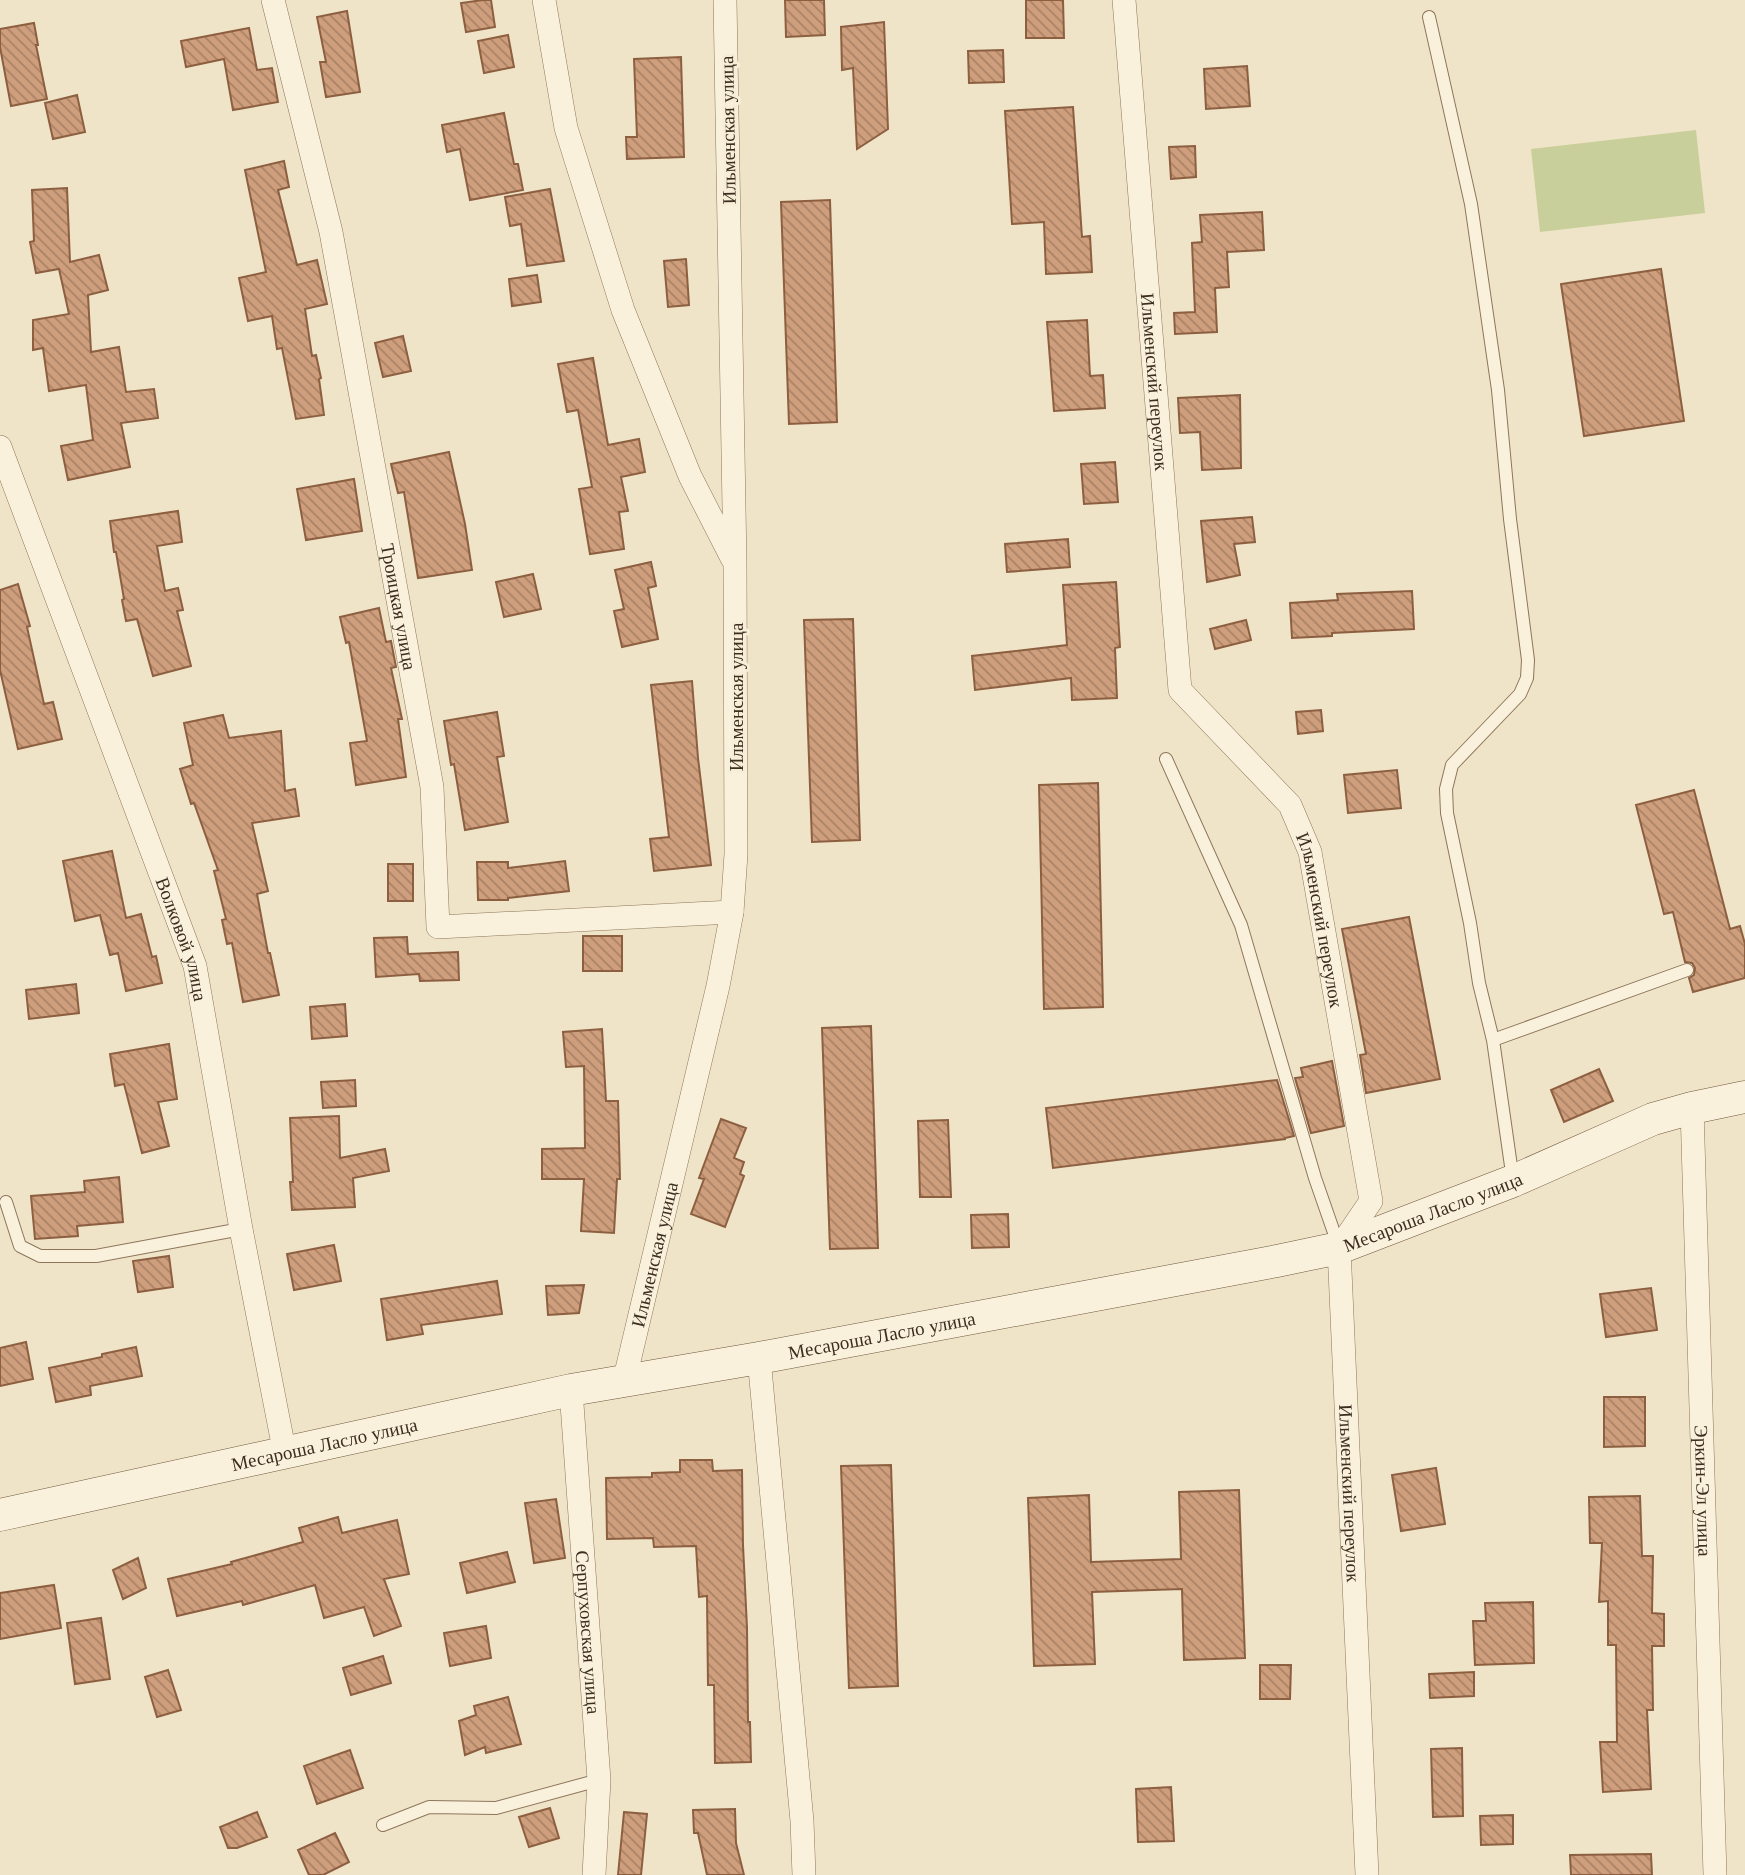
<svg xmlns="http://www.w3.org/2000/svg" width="1745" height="1875" font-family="Georgia,serif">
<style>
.green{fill:#c9cf9b}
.building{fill:url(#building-back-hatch);stroke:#8d5f41;stroke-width:2}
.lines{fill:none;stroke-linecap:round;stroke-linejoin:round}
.lane-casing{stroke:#8d765c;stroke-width:14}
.street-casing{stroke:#8d765c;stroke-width:24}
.secondary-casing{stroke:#6f573f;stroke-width:33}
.lane{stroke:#faf1dc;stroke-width:12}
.street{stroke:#faf1dc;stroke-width:23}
.secondary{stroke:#faf1dc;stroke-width:32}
.labels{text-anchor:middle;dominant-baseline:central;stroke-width:6;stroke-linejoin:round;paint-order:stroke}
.street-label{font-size:19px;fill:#3d2e20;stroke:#f7eed8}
</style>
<defs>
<pattern id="building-back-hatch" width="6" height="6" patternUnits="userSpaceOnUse" patternTransform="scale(1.75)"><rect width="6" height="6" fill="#cf9f7d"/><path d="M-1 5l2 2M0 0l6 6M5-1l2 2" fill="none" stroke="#a98266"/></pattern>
</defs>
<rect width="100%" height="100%" fill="#f0e4c8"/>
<path class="green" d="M 1696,130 L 1705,213 L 1540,232 L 1531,149 Z"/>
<path class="building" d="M 483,0 L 491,0 L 495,27 L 466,32 L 461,3 Z
M 785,0 L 824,0 L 825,35 L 786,37 Z
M 1026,0 L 1063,0 L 1064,38 L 1026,38 Z
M 347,11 L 360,92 L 326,97 L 320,62 L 326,62 L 317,17 Z
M 884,22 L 888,129 L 857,149 L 853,68 L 842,70 L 841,27 Z
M 34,23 L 38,45 L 36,45 L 47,99 L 11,106 L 0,47 L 0,29 Z
M 249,28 L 257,70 L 272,68 L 278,102 L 233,110 L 224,59 L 186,67 L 181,41 Z
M 508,35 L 514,67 L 484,73 L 478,41 Z
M 1003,50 L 1004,82 L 969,83 L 968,51 Z
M 681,57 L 684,157 L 627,159 L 626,137 L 637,137 L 634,59 Z
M 1247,66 L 1250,106 L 1206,109 L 1204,69 Z
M 77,95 L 85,132 L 53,139 L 45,103 Z
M 1073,107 L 1082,237 L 1090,236 L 1092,272 L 1046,274 L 1044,222 L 1012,224 L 1005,111 Z
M 504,113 L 514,164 L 518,164 L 523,190 L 470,200 L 460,149 L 447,152 L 442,125 Z
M 1195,146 L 1196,177 L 1171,179 L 1169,147 Z
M 284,161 L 289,187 L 278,190 L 297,265 L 317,260 L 327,304 L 305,309 L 312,356 L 316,355 L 321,378 L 319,379 L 324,415 L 296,419 L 282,348 L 277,349 L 272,316 L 248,321 L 239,278 L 266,272 L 245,170 Z
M 67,188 L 70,262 L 99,255 L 108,290 L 88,295 L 91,352 L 119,347 L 126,392 L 154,389 L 158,418 L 121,423 L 130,467 L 68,480 L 61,446 L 93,440 L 86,385 L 49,391 L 43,348 L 33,350 L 33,320 L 69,314 L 59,269 L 36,273 L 30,242 L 34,241 L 32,190 Z
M 550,189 L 564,261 L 527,266 L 521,224 L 510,226 L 505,197 Z
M 830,200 L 837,422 L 789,424 L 781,202 Z
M 1262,212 L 1264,250 L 1227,252 L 1229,287 L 1215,288 L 1217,332 L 1175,334 L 1174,313 L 1195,312 L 1192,243 L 1202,242 L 1200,215 Z
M 686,259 L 689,305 L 668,307 L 664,261 Z
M 1661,269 L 1684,421 L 1584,436 L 1561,284 Z
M 537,275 L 541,302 L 512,306 L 509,279 Z
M 1087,320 L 1090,376 L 1103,375 L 1105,408 L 1054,411 L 1047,322 Z
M 403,336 L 411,371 L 383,377 L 375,343 Z
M 593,358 L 608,445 L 639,439 L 645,472 L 621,477 L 628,511 L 619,512 L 624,549 L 590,554 L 579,489 L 592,487 L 578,410 L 567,412 L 558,364 Z
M 1240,395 L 1241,468 L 1202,470 L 1200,432 L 1180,433 L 1178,398 Z
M 449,452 L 465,524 L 472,570 L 418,578 L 404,492 L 398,493 L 391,464 Z
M 1115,462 L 1118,502 L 1084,504 L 1081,464 Z
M 354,479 L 362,531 L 306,540 L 297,489 Z
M 178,511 L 182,542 L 157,546 L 165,591 L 178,588 L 183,610 L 177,611 L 191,666 L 153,676 L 137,619 L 126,621 L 122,600 L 124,599 L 116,552 L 114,552 L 110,521 Z
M 1252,517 L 1255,542 L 1234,544 L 1240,575 L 1207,582 L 1201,521 Z
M 1068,539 L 1070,567 L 1007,572 L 1005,544 Z
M 651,562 L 656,586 L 648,588 L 658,639 L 622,647 L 614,611 L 624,609 L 615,570 Z
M 533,574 L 541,609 L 504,617 L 496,582 Z
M 1116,582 L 1120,647 L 1115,648 L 1117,698 L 1072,700 L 1071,678 L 975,690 L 972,656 L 1067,645 L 1063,585 Z
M 18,584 L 30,626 L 27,627 L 44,704 L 53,702 L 62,739 L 18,749 L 0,670 L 0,590 Z
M 1412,591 L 1414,629 L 1332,633 L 1332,636 L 1292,638 L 1290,603 L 1338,600 L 1337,594 Z
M 379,608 L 386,642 L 391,641 L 396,667 L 391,668 L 402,719 L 398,719 L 406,777 L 356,785 L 350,743 L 367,741 L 349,642 L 346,643 L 340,617 Z
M 853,619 L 860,840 L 812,842 L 804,620 Z
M 1246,620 L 1251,640 L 1215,649 L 1210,629 Z
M 692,681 L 698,758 L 711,865 L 654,871 L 650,839 L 669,837 L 651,685 Z
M 1321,710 L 1323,731 L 1298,734 L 1296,712 Z
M 497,712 L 504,756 L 497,757 L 508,822 L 465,830 L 454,764 L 451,765 L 444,721 Z
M 223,715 L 229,738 L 281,731 L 285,791 L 295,789 L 299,816 L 252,823 L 268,891 L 257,894 L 268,953 L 270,953 L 279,995 L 243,1002 L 232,943 L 227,944 L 222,920 L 226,919 L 214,871 L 218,870 L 194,803 L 191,804 L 180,769 L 193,765 L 184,723 Z
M 1397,770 L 1401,808 L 1348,813 L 1344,775 Z
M 1098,783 L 1103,1007 L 1044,1009 L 1039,785 Z
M 1694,790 L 1730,929 L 1740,926 L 1745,944 L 1745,978 L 1693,992 L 1689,978 L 1694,975 L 1695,968 L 1692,963 L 1685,962 L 1673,912 L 1664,914 L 1636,805 Z
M 112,851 L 126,918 L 141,914 L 152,957 L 156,956 L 162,983 L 126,991 L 118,953 L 110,955 L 100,915 L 75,921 L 63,861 Z
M 565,861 L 569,891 L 508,898 L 508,900 L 478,900 L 477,862 L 508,862 L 508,868 Z
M 388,864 L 413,864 L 413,901 L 388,901 Z
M 1409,917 L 1440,1079 L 1366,1093 L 1360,1055 L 1366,1054 L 1342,929 Z
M 583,936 L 622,936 L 622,971 L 583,971 Z
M 407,937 L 408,954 L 458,952 L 459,980 L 420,981 L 419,974 L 376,977 L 374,938 Z
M 76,984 L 79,1013 L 29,1019 L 26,990 Z
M 345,1004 L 347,1036 L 312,1039 L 310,1007 Z
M 871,1026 L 878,1248 L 830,1249 L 822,1028 Z
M 602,1029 L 606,1101 L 618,1101 L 620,1179 L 617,1179 L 614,1233 L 581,1231 L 584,1179 L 542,1179 L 542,1149 L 585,1148 L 584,1066 L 566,1067 L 563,1032 Z
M 169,1044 L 177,1099 L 158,1102 L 169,1146 L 142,1153 L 124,1084 L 115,1086 L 110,1054 Z
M 1332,1061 L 1344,1126 L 1311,1133 L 1295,1078 L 1303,1077 L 1301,1068 Z
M 1599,1069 L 1613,1101 L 1564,1122 L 1551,1090 Z
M 355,1080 L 356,1106 L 323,1108 L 321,1082 Z
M 1277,1080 L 1294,1136 L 1285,1138 L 1285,1139 L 1053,1168 L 1046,1108 Z
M 339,1116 L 340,1158 L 385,1149 L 389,1171 L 353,1178 L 355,1207 L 292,1210 L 290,1182 L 293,1182 L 290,1118 Z
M 721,1119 L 746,1128 L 734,1158 L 744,1162 L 740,1174 L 744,1176 L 725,1227 L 691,1214 L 704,1179 L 699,1178 Z
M 948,1120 L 951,1197 L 920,1197 L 918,1121 Z
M 119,1177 L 123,1222 L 77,1226 L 78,1236 L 35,1239 L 31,1196 L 85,1192 L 84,1181 Z
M 1008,1214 L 1009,1247 L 972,1248 L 971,1215 Z
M 334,1245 L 341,1281 L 294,1290 L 287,1254 Z
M 169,1256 L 173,1287 L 138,1292 L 133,1261 Z
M 497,1281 L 502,1314 L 421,1325 L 423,1334 L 387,1340 L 381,1299 Z
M 584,1285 L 579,1313 L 548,1315 L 546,1286 Z
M 1651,1288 L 1657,1330 L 1606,1337 L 1600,1294 Z
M 26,1342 L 33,1379 L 0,1386 L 0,1348 Z
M 136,1347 L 142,1376 L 90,1386 L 91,1395 L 56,1402 L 49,1368 L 102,1357 L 102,1354 Z
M 1604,1397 L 1645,1397 L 1645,1446 L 1604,1447 Z
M 680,1460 L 712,1460 L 713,1471 L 742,1470 L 743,1545 L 747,1628 L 748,1722 L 750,1722 L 751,1762 L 715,1763 L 714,1685 L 708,1685 L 707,1596 L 699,1597 L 696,1546 L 654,1547 L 653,1538 L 607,1539 L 606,1478 L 652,1477 L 652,1473 L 680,1472 Z
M 891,1465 L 898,1686 L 849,1688 L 841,1466 Z
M 1436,1468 L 1445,1524 L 1401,1531 L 1392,1475 Z
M 1239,1490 L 1245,1658 L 1184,1660 L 1182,1589 L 1092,1592 L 1095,1664 L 1034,1666 L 1028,1498 L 1089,1495 L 1091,1562 L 1181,1559 L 1179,1492 Z
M 1640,1496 L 1642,1556 L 1653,1556 L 1652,1613 L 1664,1614 L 1664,1646 L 1652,1646 L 1653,1710 L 1647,1710 L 1651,1789 L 1603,1792 L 1600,1742 L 1617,1742 L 1616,1645 L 1608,1645 L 1608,1601 L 1599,1602 L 1602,1543 L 1590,1543 L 1589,1497 Z
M 556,1499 L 565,1558 L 534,1563 L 525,1503 Z
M 338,1517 L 342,1533 L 397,1520 L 409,1574 L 384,1579 L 401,1626 L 374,1636 L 364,1607 L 324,1618 L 315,1585 L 243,1605 L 242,1601 L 177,1616 L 168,1579 L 232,1564 L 231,1562 L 303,1542 L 299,1528 Z
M 507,1552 L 515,1582 L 467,1593 L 460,1563 Z
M 138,1558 L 146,1588 L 123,1599 L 113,1570 Z
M 54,1585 L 61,1628 L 0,1639 L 0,1593 Z
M 1533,1602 L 1534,1663 L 1475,1665 L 1473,1621 L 1486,1621 L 1485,1603 Z
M 101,1618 L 110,1679 L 75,1684 L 67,1623 Z
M 486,1626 L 491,1658 L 450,1666 L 444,1633 Z
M 383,1656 L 391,1683 L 351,1695 L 343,1668 Z
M 1260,1665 L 1291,1665 L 1290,1699 L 1260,1699 Z
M 168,1670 L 181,1710 L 157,1717 L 145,1677 Z
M 1474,1672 L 1474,1696 L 1430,1698 L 1429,1674 Z
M 508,1697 L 521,1744 L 486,1753 L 485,1747 L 465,1755 L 459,1721 L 476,1715 L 474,1706 Z
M 1462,1748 L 1463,1816 L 1433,1817 L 1431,1749 Z
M 350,1750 L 363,1788 L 317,1804 L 304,1766 Z
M 1171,1787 L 1174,1841 L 1138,1842 L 1136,1789 Z
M 550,1808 L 559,1838 L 529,1847 L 519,1817 Z
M 735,1809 L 736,1843 L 744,1875 L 707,1875 L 698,1833 L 694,1833 L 693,1810 Z
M 257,1812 L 267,1837 L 237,1848 L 228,1848 L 220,1827 Z
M 624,1812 L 647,1814 L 641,1875 L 618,1875 Z
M 1513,1815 L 1513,1844 L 1481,1845 L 1480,1816 Z
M 335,1833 L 349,1862 L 323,1875 L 309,1875 L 298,1850 Z
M 1651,1854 L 1652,1875 L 1571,1875 L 1570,1855 Z"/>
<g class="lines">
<g class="lane-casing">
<path id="lane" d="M 1429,17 L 1471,204 L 1498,390 L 1510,519 L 1528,660 L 1527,678 L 1520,694 L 1452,765 L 1446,789 L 1447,813 L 1470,923 L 1479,983 L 1493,1040 L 1513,1180
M 1166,759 L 1241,925 L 1315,1178 L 1339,1247
M 1493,1040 L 1687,970
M 6,1202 L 20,1246 L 40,1256 L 96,1256 L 241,1229
M 383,1825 L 429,1807 L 496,1808 L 599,1780"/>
</g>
<g class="street-casing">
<g id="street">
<path id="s1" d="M 273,0 L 331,232 L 432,787 L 438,927 L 732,912"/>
<path d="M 544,0 L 566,128 L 623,310 L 690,476 L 732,558"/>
<path id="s2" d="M 1124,0 L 1180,690 L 1290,805 L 1310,852 L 1371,1201 L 1339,1248 L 1367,1875"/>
<path id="s3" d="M 0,447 L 195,966 L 241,1229 L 285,1454"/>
<path id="s4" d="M 1692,1108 L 1715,1875"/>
<path d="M 759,1358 L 802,1821 L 804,1875"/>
<path id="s5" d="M 624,1382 L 718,986 L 732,912 L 736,854 L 735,564 L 725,0"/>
<path id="s6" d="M 571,1390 L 599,1780 L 594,1875"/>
</g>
</g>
<g class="secondary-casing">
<g id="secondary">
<path id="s7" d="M 0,1515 L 571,1390 L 759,1358 L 1277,1261 L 1339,1248 L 1513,1181 L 1653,1119 L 1692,1108 L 1745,1097"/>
</g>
</g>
<use href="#lane" class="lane"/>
<use href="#street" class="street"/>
<use href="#secondary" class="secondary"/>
</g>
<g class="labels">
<g class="street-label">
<text transform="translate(728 130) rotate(-91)">Ильменская улица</text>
<text stroke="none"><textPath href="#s2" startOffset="383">Ильменский переулок</textPath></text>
<text stroke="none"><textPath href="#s1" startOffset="620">Троицкая улица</textPath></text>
<text transform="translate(736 697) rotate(-90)">Ильменская улица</text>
<text stroke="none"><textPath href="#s2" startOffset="971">Ильменский переулок</textPath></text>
<text stroke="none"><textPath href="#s3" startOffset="525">Волковой улица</textPath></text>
<text stroke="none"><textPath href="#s7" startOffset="1466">Месароша Ласло улица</textPath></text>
<text stroke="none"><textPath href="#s5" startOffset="131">Ильменская улица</textPath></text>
<text stroke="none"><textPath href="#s7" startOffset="900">Месароша Ласло улица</textPath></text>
<text stroke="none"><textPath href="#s7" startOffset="332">Месароша Ласло улица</textPath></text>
<text stroke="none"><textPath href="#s4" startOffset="383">Эркин-Эл улица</textPath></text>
<text stroke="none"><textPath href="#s2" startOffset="1559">Ильменский переулок</textPath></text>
<text stroke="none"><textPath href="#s6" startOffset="243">Серпуховская улица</textPath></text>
</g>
</g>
</svg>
